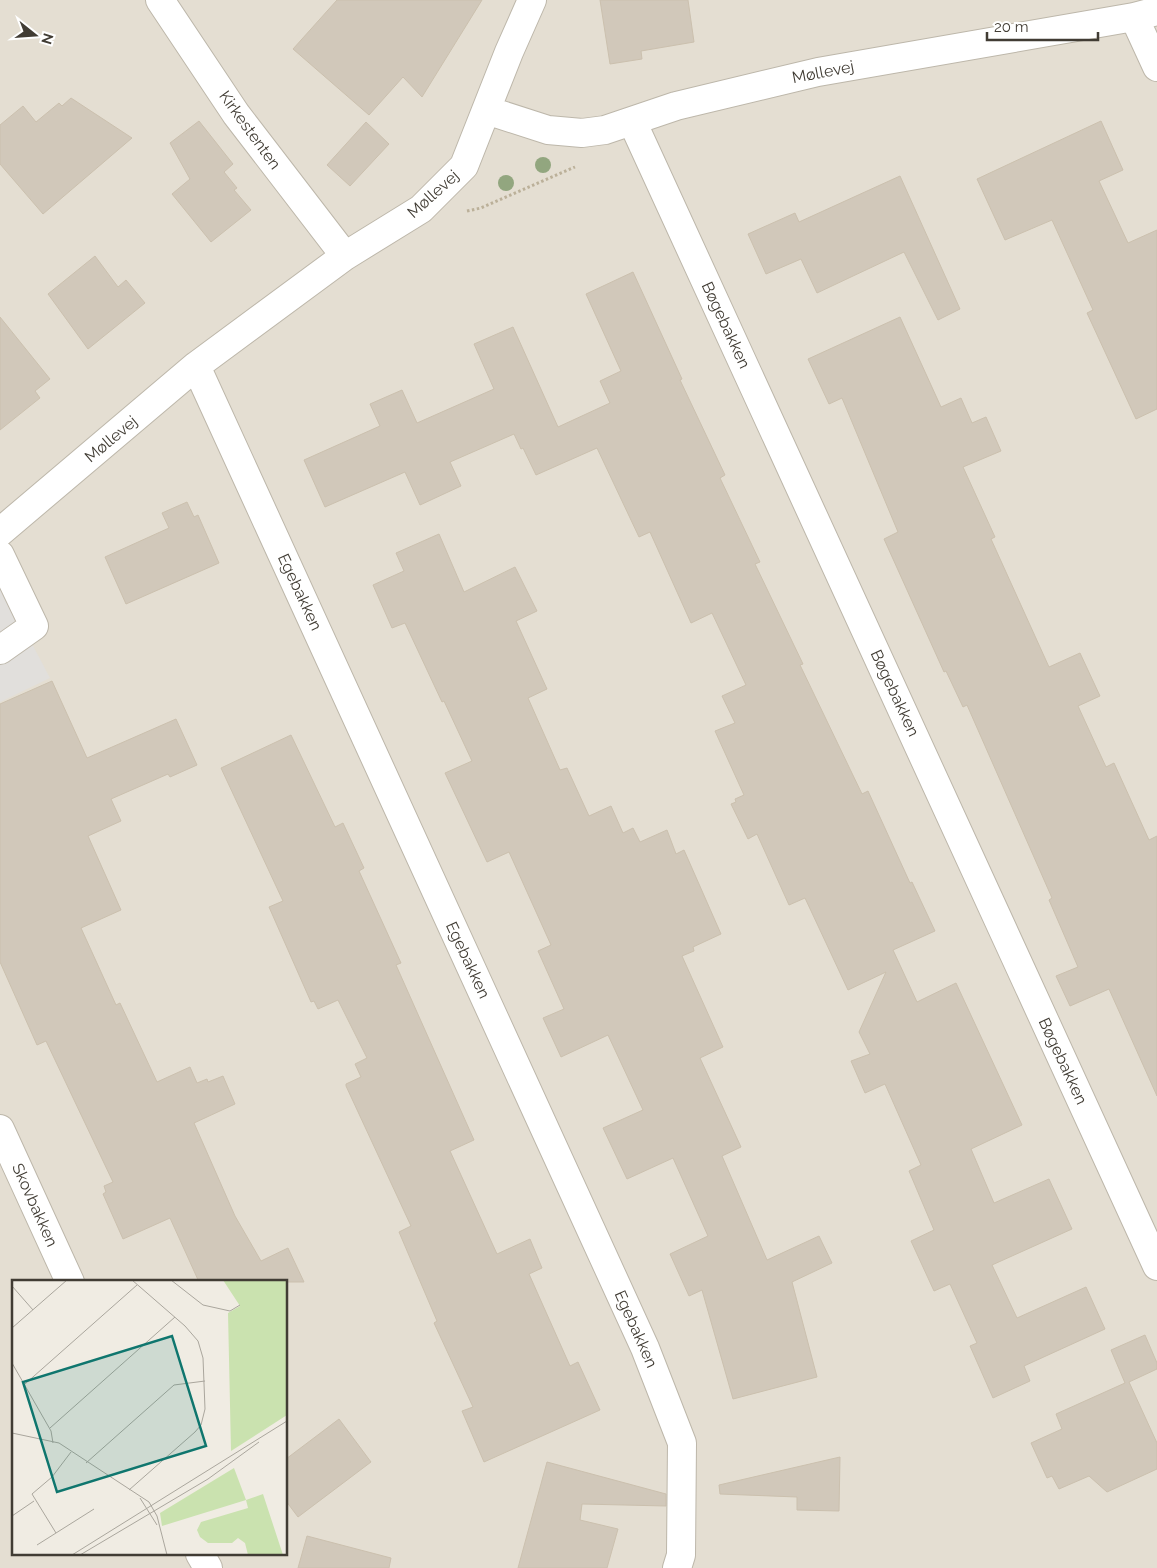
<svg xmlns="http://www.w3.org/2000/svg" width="1157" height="1568" font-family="Raleway,sans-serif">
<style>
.residential{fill:#e4ded2;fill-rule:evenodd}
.parking{fill:#e1dfdc}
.building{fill:#d1c8ba;stroke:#cbc0ae}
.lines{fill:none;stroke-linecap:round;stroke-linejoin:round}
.minor-casing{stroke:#bdb7aa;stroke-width:30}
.path{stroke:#bbb099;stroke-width:3;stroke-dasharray:2.5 2.5;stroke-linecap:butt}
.minor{stroke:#fff;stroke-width:28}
.tree{fill:#92a67f}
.labels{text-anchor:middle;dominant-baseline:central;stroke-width:4;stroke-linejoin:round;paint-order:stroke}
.street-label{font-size:16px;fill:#413c34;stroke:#fff}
.inset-road{fill:none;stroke:#aaa69d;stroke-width:1}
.view{fill:#0f766e;fill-opacity:0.15;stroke:#0f766e;stroke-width:2.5}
.inset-edge{fill:none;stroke:#413c34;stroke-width:2.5}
</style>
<rect width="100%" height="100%" fill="#f0ece3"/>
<path class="residential" d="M 0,0 L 1157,0 L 1157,1568 L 0,1568 ZM 14,1282 L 286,1282 L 286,1554 L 14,1554 Z"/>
<path class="parking" d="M 0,583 L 50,678 L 0,702 Z"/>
<path class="building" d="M 337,0 L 482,0 L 422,97 L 403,77 L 369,115 L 293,49 Z
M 600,0 L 688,0 L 694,42 L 641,51 L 642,59 L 610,64 Z
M 71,98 L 132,138 L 43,214 L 0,164 L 0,125 L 23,106 L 36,122 L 59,103 L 62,106 Z
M 199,121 L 233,164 L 224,172 L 237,188 L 234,190 L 251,210 L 211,242 L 172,194 L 190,179 L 170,143 Z
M 1101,121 L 1123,170 L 1099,181 L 1128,243 L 1157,230 L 1157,409 L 1136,419 L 1087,313 L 1093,310 L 1052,220 L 1005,240 L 977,179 Z
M 366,122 L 389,144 L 350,186 L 327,165 Z
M 900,176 L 960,309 L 938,320 L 904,252 L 817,293 L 801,259 L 766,274 L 748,234 L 795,213 L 799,222 Z
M 95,256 L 118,287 L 126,280 L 145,303 L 88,349 L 48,294 Z
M 633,272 L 682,379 L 680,380 L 725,475 L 720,478 L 760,562 L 755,564 L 803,664 L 800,665 L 862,794 L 868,791 L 910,883 L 912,882 L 935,931 L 893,950 L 917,1002 L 956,983 L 1022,1125 L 971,1149 L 994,1203 L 1049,1179 L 1072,1229 L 992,1265 L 1017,1318 L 1086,1287 L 1105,1329 L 1024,1366 L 1030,1381 L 993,1398 L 970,1346 L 977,1343 L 950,1284 L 934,1291 L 911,1241 L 934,1230 L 909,1171 L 921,1165 L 885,1084 L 865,1093 L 851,1061 L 870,1054 L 859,1032 L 886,972 L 848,990 L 805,898 L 789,905 L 757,834 L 748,839 L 731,804 L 736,802 L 735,799 L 744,795 L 715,731 L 735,723 L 722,696 L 746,685 L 712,613 L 691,623 L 650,532 L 639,537 L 597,448 L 536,475 L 523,448 L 521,449 L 514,434 L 450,462 L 461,486 L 420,505 L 405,472 L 325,507 L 304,460 L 380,426 L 370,404 L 402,390 L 417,423 L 494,389 L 474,344 L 513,327 L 558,427 L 610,403 L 600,381 L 621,371 L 586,294 Z
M 0,317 L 50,379 L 35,391 L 40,398 L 0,430 Z
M 900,317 L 941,407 L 961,398 L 972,423 L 986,417 L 1001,451 L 963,467 L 995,537 L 991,539 L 1049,667 L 1080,653 L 1100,696 L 1078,706 L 1106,767 L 1114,763 L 1149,840 L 1157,836 L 1157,1096 L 1109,989 L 1070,1006 L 1056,976 L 1078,967 L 1049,900 L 1052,898 L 967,705 L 963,707 L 946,671 L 944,672 L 884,539 L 898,532 L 842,398 L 829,404 L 808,359 Z
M 187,502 L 194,517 L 198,515 L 219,563 L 126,604 L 105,557 L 169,528 L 162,513 Z
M 439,534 L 464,592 L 515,567 L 537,611 L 516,621 L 547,689 L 528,698 L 560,770 L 567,768 L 589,816 L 611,806 L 623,833 L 633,828 L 640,842 L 667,830 L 676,854 L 684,850 L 721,934 L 693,947 L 694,951 L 682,956 L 723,1047 L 700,1058 L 741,1147 L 722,1156 L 767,1260 L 819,1236 L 832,1263 L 792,1282 L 817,1377 L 733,1399 L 702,1290 L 689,1296 L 670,1254 L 708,1236 L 673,1158 L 627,1179 L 603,1128 L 643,1110 L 608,1035 L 561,1057 L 543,1018 L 564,1009 L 538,951 L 551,945 L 509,852 L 487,862 L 445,773 L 472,761 L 444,701 L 442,702 L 405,623 L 392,628 L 373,585 L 404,571 L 396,553 Z
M 52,681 L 87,758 L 176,719 L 197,765 L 170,777 L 168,774 L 111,799 L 121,821 L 88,836 L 121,910 L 81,928 L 116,1005 L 120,1003 L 157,1082 L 190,1067 L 197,1083 L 207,1079 L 208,1082 L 223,1076 L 235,1104 L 194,1123 L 235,1216 L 261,1261 L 288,1248 L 304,1282 L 199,1282 L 170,1218 L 123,1239 L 103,1194 L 106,1192 L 104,1186 L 113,1182 L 46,1041 L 37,1045 L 0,962 L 0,704 Z
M 291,735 L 335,827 L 343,823 L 364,868 L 359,871 L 401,963 L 396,965 L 474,1140 L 450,1151 L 497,1254 L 530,1239 L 542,1268 L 529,1274 L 570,1366 L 578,1362 L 600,1410 L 484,1462 L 462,1411 L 473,1407 L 434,1323 L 437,1321 L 399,1232 L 411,1226 L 346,1086 L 346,1084 L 361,1077 L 355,1064 L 367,1058 L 338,1000 L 318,1009 L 314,1001 L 311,1002 L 269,907 L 283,901 L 221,768 Z
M 1145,1335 L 1157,1363 L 1157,1369 L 1129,1382 L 1157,1443 L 1157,1469 L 1107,1492 L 1089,1476 L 1059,1489 L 1052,1476 L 1047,1478 L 1031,1443 L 1062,1429 L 1056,1414 L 1125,1383 L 1111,1350 Z
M 339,1419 L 371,1462 L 298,1517 L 286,1501 L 286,1459 Z
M 840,1457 L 839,1511 L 797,1510 L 797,1497 L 720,1494 L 719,1485 Z
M 547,1462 L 666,1494 L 666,1506 L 582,1504 L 580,1520 L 618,1529 L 607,1568 L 518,1568 Z
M 307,1536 L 391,1558 L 389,1568 L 298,1568 Z"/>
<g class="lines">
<g class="minor-casing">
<path id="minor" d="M 160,0 L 236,114 L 345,256
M 1134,17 L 1157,67
M 486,110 L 548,130 L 582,133 L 605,130 L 676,106 L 818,72 L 1134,17 L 1157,11
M 632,121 L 1157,1266
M 196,366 L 645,1348 L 682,1443 L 681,1555 L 677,1568
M 0,532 L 196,366 L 345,256 L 421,209 L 464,166 L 509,52 L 532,0
M 0,555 L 34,626 L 0,650
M 0,1129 L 70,1282
M 200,1554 L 208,1568"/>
</g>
<path class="path" d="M 467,211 L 481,208 L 575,167"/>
<use href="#minor" class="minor"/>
</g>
<g class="tree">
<circle cx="543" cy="165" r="8"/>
<circle cx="506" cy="183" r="8"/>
</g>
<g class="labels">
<g class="street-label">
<text transform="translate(823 72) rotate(-11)">Møllevej</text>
<text transform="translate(250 130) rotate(54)">Kirkestenten</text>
<text transform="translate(433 194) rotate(-42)">Møllevej</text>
<text transform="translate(726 325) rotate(65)">Bøgebakken</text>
<text transform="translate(111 439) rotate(-40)">Møllevej</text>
<text transform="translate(300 592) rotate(65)">Egebakken</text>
<text transform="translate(895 693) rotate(65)">Bøgebakken</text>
<text transform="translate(468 960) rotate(65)">Egebakken</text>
<text transform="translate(1063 1061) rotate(65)">Bøgebakken</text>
<text transform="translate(35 1205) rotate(66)">Skovbakken</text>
<text transform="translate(636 1329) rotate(66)">Egebakken</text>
</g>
</g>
<g transform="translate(12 1280)">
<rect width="275" height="275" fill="#f0ece3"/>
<path d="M 211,0 L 275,0 L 275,135 L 219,171 L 216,33 L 228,26 ZM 222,188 L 234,220 L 251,214 L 271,275 L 236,275 L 233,263 L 226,258 L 220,263 L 196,263 L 188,257 L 185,250 L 189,242 L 236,228 L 234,220 L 150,246 L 148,233 Z" fill="#cae2af"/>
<path class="inset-road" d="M 159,0 L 191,25 L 218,31 L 228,25M 0,6 L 21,30M 0,48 L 55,0M 0,83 L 39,151 L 41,163M 13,104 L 125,5M 38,148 L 163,37M 0,153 L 47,163 L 137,222 L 145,236 L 155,275M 74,183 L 162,105 L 193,101M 117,210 L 183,152 L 189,145 L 193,129 L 191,78 L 186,61 L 173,46 L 120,0M 128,218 L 145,245M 0,236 L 22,221M 44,253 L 20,214 L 40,197 L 59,172M 25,265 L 82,229M 60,275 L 275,141M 68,275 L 196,199 L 247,162"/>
<path class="view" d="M 160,56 L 194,166 L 45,212 L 11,102 Z"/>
<rect width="275" height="275" class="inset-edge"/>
</g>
<g transform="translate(35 35) rotate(107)" stroke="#ffffff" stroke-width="4" paint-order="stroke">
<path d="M0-4L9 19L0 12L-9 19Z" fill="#413c34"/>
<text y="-8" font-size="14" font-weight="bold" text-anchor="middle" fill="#413c34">N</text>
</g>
<path d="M987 32v8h111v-8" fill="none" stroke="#413c34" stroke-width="2.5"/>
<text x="994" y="32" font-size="15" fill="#413c34" stroke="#ffffff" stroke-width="4" paint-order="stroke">20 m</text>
</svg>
